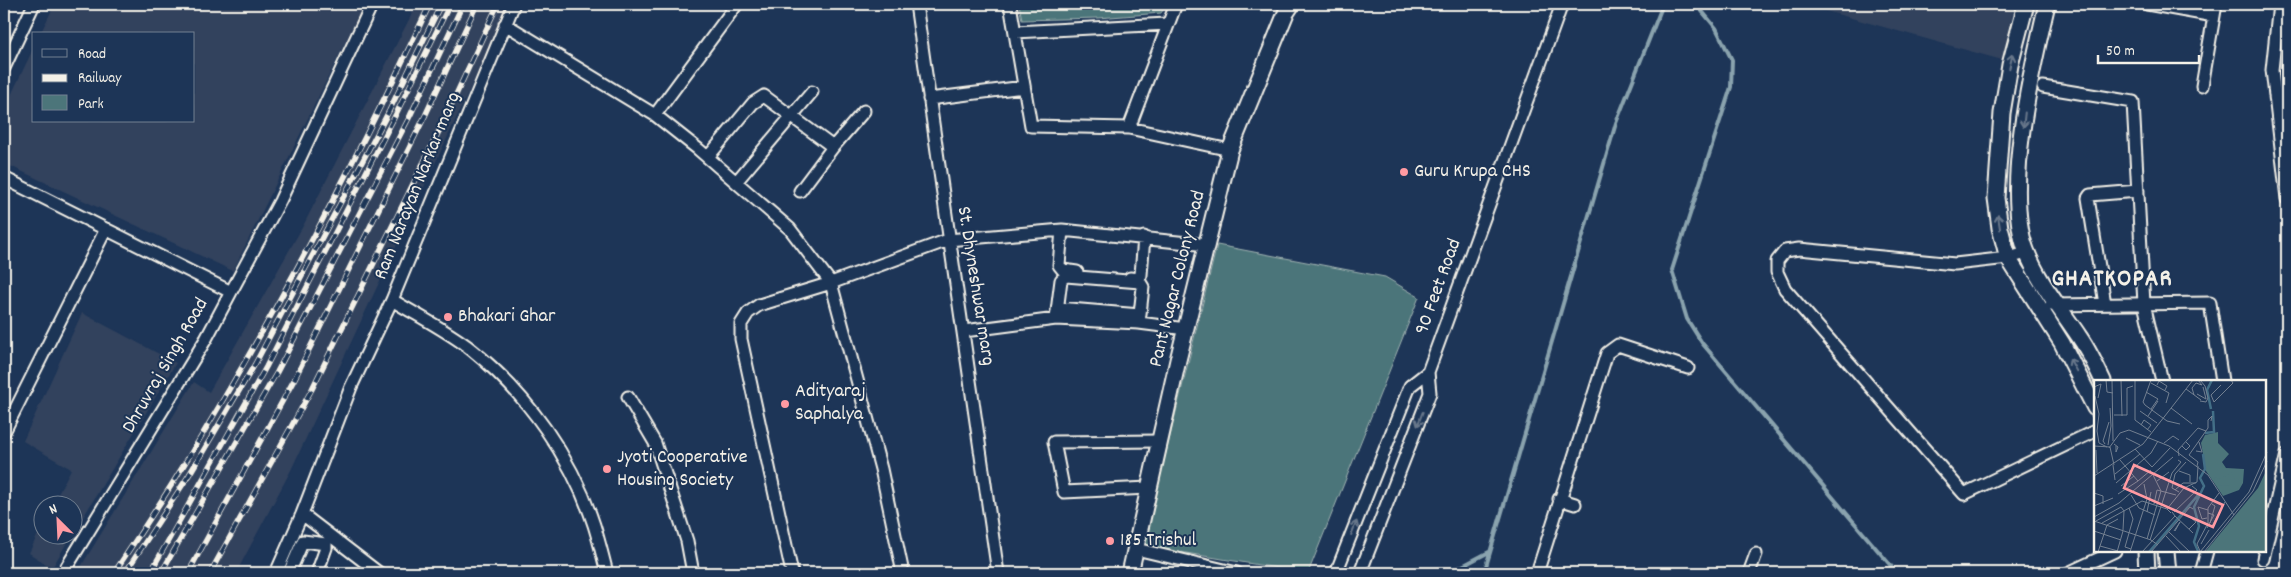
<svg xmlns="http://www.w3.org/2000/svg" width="2291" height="577" font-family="Dekko,sans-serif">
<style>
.built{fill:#32425d}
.green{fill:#4c757a;stroke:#a0b3b1}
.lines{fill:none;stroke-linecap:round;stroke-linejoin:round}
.stream{stroke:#8aa3ae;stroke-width:4}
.street-casing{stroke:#f4f1e8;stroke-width:15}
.secondary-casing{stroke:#f4f1e8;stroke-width:19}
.street{stroke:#1d3557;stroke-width:11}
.secondary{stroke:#1d3557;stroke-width:15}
.rail-casing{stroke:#f4f1e8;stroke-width:5.5}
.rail{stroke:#1d3557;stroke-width:4;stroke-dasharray:11;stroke-linecap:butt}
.oneway{stroke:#68778a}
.poi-dot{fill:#ff9aa2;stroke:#1d3557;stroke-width:2}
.labels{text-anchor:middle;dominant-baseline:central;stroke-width:4;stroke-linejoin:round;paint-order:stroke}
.poi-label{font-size:20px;fill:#f4f1e8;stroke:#1d3557;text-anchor:start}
.street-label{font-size:20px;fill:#f4f1e8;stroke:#1d3557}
.district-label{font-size:25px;font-weight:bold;letter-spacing:1px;fill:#f4f1e8;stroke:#1d3557}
.inset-river{fill:none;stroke:#436f87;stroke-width:2.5}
.inset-road{fill:none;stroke:#738091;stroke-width:1}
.view{fill:#ff9aa2;fill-opacity:0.15;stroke:#ff9aa2;stroke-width:2.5}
.inset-edge{fill:none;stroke:#f4f1e8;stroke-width:2.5}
</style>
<rect width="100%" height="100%" fill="#1d3557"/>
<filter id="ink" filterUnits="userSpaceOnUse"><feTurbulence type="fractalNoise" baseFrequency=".02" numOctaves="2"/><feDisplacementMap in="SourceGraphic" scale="10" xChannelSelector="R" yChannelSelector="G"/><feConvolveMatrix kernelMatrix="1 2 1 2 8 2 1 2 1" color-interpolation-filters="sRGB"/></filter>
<g filter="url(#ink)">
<path class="built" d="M 55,4 L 364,4 L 233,271 L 4,163 L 4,110 L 34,47 L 34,121 L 194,121 L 194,34 L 40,34 Z
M 417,4 L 510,4 L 291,470 L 236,573 L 77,573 L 194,382 L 209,392 L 303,226 Z
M 1801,4 L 2015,4 L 2002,60 Z
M 82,313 L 176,363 L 73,534 L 72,504 L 53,504 L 71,469 L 23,441 Z
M 42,526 L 42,534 L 72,534 L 52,568 L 29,553 Z"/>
<path class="green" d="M 1019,4 L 1167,4 L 1161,13 L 1098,18 L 1022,20 Z
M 1217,245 L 1385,277 L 1419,297 L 1308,573 L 1143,546 Z"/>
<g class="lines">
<path class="stream" d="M 1696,4 L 1716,28 L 1732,60 L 1731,87 L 1672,270 L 1687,319 L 1702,343 L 1897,573
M 1449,573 L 1489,552
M 1484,573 L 1616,123 L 1663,4"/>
<g class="street-casing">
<path id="street" d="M 916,4 C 942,194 971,383 998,573
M 1010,4 L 1031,126 L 1129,128 L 1230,150
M 2147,4 L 2214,16
M 2279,4 L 2272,70 L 2287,199
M 505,24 L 655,115 L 698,149 L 790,229 L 831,283 L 881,469 L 903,573
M 1015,32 L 1167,24
M 4,68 L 34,4
M 2202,86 L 2216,4
M 2043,87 L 2133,102 L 2144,304 L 2162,381
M 929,99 L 1024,87
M 655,115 L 737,4
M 1129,128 L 1176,4
M 708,157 L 753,103 L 764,96 L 833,147 L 864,111
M 4,178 L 231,292 L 206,339 L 63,573
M 736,182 L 812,92
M 800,191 L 833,147
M 1062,230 L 1059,265 L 1063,270 L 1077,272
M 2027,253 L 2008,258 L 1955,264 L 1799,249 L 1785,251 L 1777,261 L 1777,272 L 1785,289 L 1964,494 L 2095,431
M 1130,278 L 1137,279 L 1141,275 L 1144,237
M 231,292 L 280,201 L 372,4
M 392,300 C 418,316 448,331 472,350 C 528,395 572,458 594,525 C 599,541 603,557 607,573
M 2105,304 L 2088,198 L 2090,195 L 2138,191
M 2051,305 L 2210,303 L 2222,381
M 1058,308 L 1140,315
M 1056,319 L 1061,280 L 1066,276 L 1140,282 L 1143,287 L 1139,323
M 964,331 L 1056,319 L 1139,323 L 1186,329
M 628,397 L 655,443 L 687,541 L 693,573
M 4,432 L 106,229
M 1149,488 L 1064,492 L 1054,442 L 1160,441
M 1559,499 L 1575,504
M 302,514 L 379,573
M 1136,549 L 1237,573
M 2263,559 L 2287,454
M 276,573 L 302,514 L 351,387 L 392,300 L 514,4
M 289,573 L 303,541 L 326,544 L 326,548 L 317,573
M 792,573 L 741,339 L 741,324 L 748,313 L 759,305 L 831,283 L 948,240 L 1062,230 L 1207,245
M 1336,573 L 1410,386 L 1428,372 L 1562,4
M 1360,573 L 1430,393 L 1428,372
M 1537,573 L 1607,353 L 1618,345 L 1688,368
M 1749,573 L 1756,554
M 2068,573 L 2115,551
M 2201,573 L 2207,551"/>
</g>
<g class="secondary-casing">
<path id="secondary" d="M 2026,4 L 2010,65 L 2002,113 L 1996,198 L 2000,228 L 2008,258 L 2062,343 L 2095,408
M 2047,4 C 2032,68 2003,189 2026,250 C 2038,282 2061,309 2080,338 C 2089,351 2096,366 2103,381
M 2146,551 L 2147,573
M 2166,551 L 2168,573
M 1130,573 L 1178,360 L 1230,150 L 1286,13 L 1292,4"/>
</g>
<use href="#street" class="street"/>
<use href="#secondary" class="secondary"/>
<g class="rail-casing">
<path id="rail" d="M 114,573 C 137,538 160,504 182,468 C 274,319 355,162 430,4
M 125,573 L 189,475 L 255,364 L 389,111 L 441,4
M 150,573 L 266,367 L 397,112 L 450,4
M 161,573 L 277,372 L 410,116 L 463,4
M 188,573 L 294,380 L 425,116 L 477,4
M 210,573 L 312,389 L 442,125 L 498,4"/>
</g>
<use href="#rail" class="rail"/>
</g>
<defs><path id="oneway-shaft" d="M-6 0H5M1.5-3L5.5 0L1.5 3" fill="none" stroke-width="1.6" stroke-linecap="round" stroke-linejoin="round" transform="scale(1.25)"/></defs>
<g class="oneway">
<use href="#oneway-shaft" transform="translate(2011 61) rotate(-77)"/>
<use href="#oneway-shaft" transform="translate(2024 120) rotate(96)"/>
<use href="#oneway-shaft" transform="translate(1999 222) rotate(-99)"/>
<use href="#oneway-shaft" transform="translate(2073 365) rotate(-118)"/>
<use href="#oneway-shaft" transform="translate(1420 419) rotate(111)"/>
<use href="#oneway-shaft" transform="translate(1354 528) rotate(-68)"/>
</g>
</g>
<g class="poi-dot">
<circle cx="1404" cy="172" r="5"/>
<circle cx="448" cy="317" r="5"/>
<circle cx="785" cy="404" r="5"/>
<circle cx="607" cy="469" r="5"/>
<circle cx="1110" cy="541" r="5"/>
</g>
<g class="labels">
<g class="poi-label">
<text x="1414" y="172">Guru Krupa CHS</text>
<text x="458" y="317">Bhakari Ghar</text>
<text x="795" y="392">Adityaraj<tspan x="795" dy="23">Saphalya</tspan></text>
<text x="617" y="458">Jyoti Cooperative<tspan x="617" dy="23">Housing Society</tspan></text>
<text x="1120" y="541">185 Trishul</text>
</g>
<g class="street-label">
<text transform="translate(418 186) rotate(-68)">Ram Narayan Narkar marg</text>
<text transform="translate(1178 279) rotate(-76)">Pant Nagar Colony Road</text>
<text transform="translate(975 286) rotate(81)">St. Dhyneshwar marg</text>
<text transform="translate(1439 287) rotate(-70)">90 Feet Road</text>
<text transform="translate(166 366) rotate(-60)">Dhruvraj Singh Road</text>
</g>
<g class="district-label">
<text x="2112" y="280">GHATKOPAR</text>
</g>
</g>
<g transform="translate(2094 380)">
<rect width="172" height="172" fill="#1d3557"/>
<path d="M 124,52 L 124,63 L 135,74 L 128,82 L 132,88 L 150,89 L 149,103 L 145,110 L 129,116 L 112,91 L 107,63 L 111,55 Z" fill="#4c757a"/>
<path d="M 172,91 L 172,172 L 111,172 L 164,108 ZM 137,92 L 141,99 L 135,106 L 124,105 L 119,97 L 127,99 Z" fill="#4c757a"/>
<path class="inset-river" d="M 117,29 L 113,10 L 118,0M 111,53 L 120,52 L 119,31M 104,171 L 100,162 L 105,146 L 100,127 L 110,106 L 106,98 L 111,89 L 109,74M 55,172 L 105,114"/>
<path class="inset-road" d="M 12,0 L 13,12 L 19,13M 18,0 L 19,61M 27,0 L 28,36M 41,0 L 41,40 L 57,52M 57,3 L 75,13 L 72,23M 63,5 L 65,1 L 73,6 L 71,10M 127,5 L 117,15 L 120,22 L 139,3 L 137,0M 0,7 L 7,4 L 4,18M 92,9 L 107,20M 52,12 L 64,19 L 57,29M 103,14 L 112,19 L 109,7M 100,15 L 98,8 L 102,3 L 108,5 L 104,0M 1,16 L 5,34 L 3,51 L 5,63 L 13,67M 106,21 L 112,22 L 114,18 L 111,6 L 106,0M 51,25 L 73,41 L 86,44M 51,25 L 49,22 L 57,0M 0,27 L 1,6M 77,28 L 98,44M 46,31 L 63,43M 20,35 L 33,35 L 33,8 L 39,6M 54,36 L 64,21M 47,45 L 50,40 L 57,45 L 53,50M 32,58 L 46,65M 70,63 L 79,56 L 85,60M 11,64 L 9,61 L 15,42M 20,64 L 24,67 L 22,72 L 22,66M 14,65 L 17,46 L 16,28M 0,66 L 16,67 L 20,85M 88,66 L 92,70 L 96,66 L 92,62M 15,68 L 26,53 L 35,50 L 75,66 L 114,95 L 140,135M 41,69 L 58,87 L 76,68M 2,70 L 3,93M 102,71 L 108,72 L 105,62M 85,76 L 84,70 L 104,48 L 112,51M 19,85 L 21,100M 103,86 L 104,82 L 95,75 L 114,48 L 114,40 L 118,36 L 117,41M 85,91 L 96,95 L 96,102M 21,94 L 46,74M 0,96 L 49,64 L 99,0M 44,101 L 57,90M 63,101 L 75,92M 22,103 L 57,73 L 64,61M 27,106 L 40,96M 81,110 L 89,103 L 102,103M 85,112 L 78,108 L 81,94 L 92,82M 0,113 L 9,116 L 9,124M 24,114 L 44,101 L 26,80M 37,115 L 45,128M 25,123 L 79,77M 60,124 L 63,110 L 82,115M 0,126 L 19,118M 35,128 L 39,139 L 31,167 L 37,169M 45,128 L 61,135M 73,129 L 90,108 L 103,102 L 104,86M 53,132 L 57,112M 80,132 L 103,110 L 98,106M 81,136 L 99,153M 0,137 L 25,123M 113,138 L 108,139 L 104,127 L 114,130M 123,139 L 129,125M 0,141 L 57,160 L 64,165M 2,141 L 27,127 L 30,131M 8,143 L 48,121 L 73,129 L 77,133M 116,143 L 121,126 L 118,124M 118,146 L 131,122M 113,148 L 120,135 L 114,133M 95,149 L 102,142 L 97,138M 29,150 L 30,131M 0,151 L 27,160M 80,151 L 86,142 L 81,151M 75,152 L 96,172M 72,156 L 87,172M 53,159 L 67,111 L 59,95M 56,160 L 78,93 L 87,82 L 84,80M 107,164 L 115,150M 6,166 L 24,171M 106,171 L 103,164 L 114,143 L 114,128 L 125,113M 4,172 L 13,145 L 24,139M 23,172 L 29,151M 36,172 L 53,119 L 50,104M 48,172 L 81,136 L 78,132M 57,172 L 96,127 L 99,129M 106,172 L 155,112 L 173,72M 110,172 L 159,111 L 173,81"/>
<path class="view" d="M 40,85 L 129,125 L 119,147 L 30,108 Z"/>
<rect width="172" height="172" class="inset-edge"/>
</g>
<rect width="2291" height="577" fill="none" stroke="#1d3557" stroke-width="20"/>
<rect x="10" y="10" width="2271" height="557" fill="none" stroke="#f4f1e8" stroke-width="2" filter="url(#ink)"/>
<rect x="32" y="32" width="162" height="90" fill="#1d3557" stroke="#738091"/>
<rect x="42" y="49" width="25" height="8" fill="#1d3557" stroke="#738091"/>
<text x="78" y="58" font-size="15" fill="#f4f1e8">Road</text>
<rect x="42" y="74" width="25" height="8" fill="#f4f1e8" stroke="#738091"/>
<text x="78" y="82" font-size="15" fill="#f4f1e8">Railway</text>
<rect x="42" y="95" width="25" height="15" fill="#4c757a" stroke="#738091"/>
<text x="78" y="108" font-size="15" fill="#f4f1e8">Park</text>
<g transform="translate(58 520) rotate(336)"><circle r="24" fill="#1d3557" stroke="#738091"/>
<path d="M0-4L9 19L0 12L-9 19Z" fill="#ff9aa2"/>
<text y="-8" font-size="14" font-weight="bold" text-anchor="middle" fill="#f4f1e8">N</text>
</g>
<path d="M2098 55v8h101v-8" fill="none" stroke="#f4f1e8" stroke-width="2.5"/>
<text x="2106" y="55" font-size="15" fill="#f4f1e8" stroke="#1d3557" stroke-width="4" paint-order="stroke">50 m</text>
</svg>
